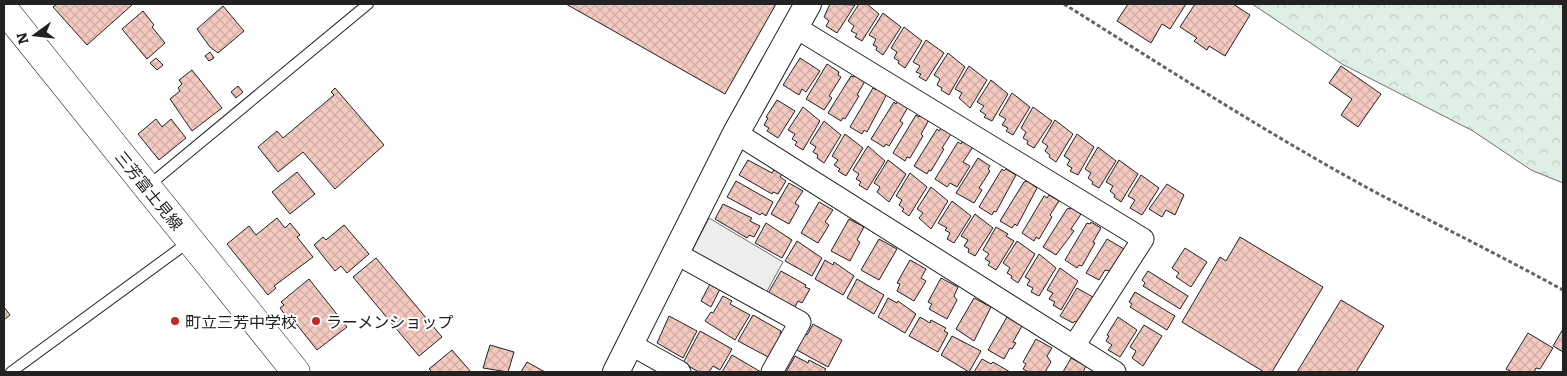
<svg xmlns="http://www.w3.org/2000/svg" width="1567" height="376" font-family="Literata,'Noto Sans JP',serif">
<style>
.forest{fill:url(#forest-crowns);stroke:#6f6f6f}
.parking{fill:#ededed;stroke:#6f6f6f}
.building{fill:url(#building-cross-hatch);stroke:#222}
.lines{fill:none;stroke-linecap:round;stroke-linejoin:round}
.service-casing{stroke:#222;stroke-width:12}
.minor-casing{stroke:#222;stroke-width:23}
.tertiary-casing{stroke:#222;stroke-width:28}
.secondary-casing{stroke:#222;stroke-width:29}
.path{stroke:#646464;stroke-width:3;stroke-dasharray:4 2.5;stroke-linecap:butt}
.service{stroke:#fff;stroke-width:10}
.minor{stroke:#fff;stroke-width:21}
.tertiary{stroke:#fff;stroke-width:26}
.secondary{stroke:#fff;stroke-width:28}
.poi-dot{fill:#c62828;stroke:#fff;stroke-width:2}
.labels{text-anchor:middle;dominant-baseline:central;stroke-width:4;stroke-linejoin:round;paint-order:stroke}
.street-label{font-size:16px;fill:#222;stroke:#fff}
.poi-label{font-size:16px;fill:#222;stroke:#fff;text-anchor:start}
</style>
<defs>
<pattern id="forest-crowns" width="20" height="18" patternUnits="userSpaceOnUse" patternTransform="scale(1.25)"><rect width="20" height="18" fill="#e0efe3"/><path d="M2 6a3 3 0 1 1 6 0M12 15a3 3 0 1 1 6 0" fill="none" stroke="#c0cdc2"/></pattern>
<pattern id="building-cross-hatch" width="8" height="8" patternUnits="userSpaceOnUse" patternTransform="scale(1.25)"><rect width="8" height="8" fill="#f3c9c0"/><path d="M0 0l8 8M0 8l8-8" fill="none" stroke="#d0aca5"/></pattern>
</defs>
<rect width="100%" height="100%" fill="#fff"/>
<path class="forest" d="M 1252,4 L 1563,4 L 1563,183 L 1531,170 L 1473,131 L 1342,64 Z"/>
<path class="parking" d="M 709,218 L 783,262 L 765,295 L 694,255 L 693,249 Z"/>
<path class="building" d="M 57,4 L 133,4 L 87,45 L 53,7 Z
M 566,4 L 776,4 L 725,94 Z
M 830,4 L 855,5 L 837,33 L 826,26 L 829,21 L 824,17 Z
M 859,4 L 867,4 L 879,14 L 862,41 L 855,37 L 857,34 L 851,31 L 854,26 L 848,21 Z
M 1128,4 L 1186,4 L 1170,29 L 1162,24 L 1151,43 L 1117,21 Z
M 1195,4 L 1233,4 L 1250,15 L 1225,56 L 1209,46 L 1207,50 L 1194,41 L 1197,38 L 1180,27 Z
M 223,6 L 244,31 L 218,53 L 210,47 L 197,29 Z
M 143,11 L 154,25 L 152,27 L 165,43 L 147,59 L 122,29 Z
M 883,13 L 901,27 L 883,55 L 876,50 L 877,47 L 873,45 L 876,39 L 869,35 Z
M 904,27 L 922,41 L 905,68 L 898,63 L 899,61 L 894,58 L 897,52 L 891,48 Z
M 926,40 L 944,53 L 926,81 L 919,77 L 921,74 L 916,72 L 920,66 L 913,62 Z
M 210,52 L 214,58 L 209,61 L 205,56 Z
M 948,53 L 965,67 L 949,95 L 941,90 L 942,88 L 937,85 L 940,79 L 934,75 Z
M 156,58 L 163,65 L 157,70 L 150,63 Z
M 800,58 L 820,71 L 806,92 L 802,89 L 799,95 L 783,85 Z
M 827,64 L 839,72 L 838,75 L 841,77 L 829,96 L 832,98 L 824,110 L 806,99 Z
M 969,66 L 987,80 L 970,108 L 959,98 L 962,93 L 955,89 Z
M 1341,66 L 1381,94 L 1358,127 L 1341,115 L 1352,99 L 1329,83 Z
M 192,70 L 222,108 L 192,131 L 170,99 L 180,91 L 178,88 L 182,84 L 179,80 Z
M 856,75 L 865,81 L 857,95 L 859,96 L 845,119 L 843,118 L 841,121 L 828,113 L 851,76 L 854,77 Z
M 991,80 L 1008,94 L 992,121 L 984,117 L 986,115 L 980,111 L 984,106 L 977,102 Z
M 238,86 L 243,92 L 236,98 L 231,92 Z
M 335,88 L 384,145 L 335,189 L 303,152 L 278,172 L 258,147 L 277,131 L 283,138 L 334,95 L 331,92 Z
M 873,88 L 876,90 L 877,88 L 887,94 L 867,132 L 864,130 L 862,134 L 850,127 Z
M 1012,93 L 1030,107 L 1013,135 L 1006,131 L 1008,128 L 1002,125 L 1006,119 L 999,115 Z
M 777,100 L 795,111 L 778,138 L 767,131 L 769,128 L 764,125 L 768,118 L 766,117 Z
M 898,101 L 908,107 L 900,121 L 903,123 L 889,146 L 886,144 L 884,147 L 871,139 L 894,102 L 896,104 Z
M 803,107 L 820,121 L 803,150 L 795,145 L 797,142 L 792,139 L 795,134 L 788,130 Z
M 1033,107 L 1052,121 L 1034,148 L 1027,144 L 1028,141 L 1023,138 L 1026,132 L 1021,128 Z
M 916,115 L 919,117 L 920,115 L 929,120 L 921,134 L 923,136 L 910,158 L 907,157 L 905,161 L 893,153 Z
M 156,119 L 162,127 L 171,119 L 186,138 L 159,160 L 138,134 Z
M 1055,120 L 1073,134 L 1056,162 L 1049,157 L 1050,155 L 1045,151 L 1048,146 L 1042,142 Z
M 824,121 L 841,135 L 824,163 L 817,158 L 818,155 L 813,152 L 816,147 L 810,143 Z
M 941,128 L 951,134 L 942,148 L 944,149 L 931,171 L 929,170 L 927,174 L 914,166 L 937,129 L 939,131 Z
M 845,134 L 863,148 L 846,176 L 838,171 L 840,169 L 834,165 L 838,160 L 832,156 Z
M 1077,134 L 1094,147 L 1078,175 L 1070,171 L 1072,168 L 1067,165 L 1070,160 L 1064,156 Z
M 963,140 L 973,147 L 963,162 L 970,166 L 957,187 L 950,183 L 947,187 L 935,179 L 958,142 L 961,144 Z
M 868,146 L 885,161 L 867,190 L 859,185 L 861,182 L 856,179 L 859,174 L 853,170 Z
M 1098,147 L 1116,161 L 1099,188 L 1092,184 L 1093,182 L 1088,178 L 1091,173 L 1085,169 Z
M 978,158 L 990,166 L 988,169 L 990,171 L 979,188 L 982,190 L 974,203 L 956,193 Z
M 748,160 L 772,173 L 775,168 L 783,172 L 780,177 L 786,181 L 778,194 L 773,192 L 772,194 L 739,175 Z
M 888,160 L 906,174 L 889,202 L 877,192 L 880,187 L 874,183 Z
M 1119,160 L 1138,174 L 1121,202 L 1114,197 L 1115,195 L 1110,191 L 1113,186 L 1106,182 Z
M 1002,169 L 1004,171 L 1006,169 L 1016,175 L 996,212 L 994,211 L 992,215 L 979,207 Z
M 297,172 L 315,194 L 290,214 L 272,192 Z
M 910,173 L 927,187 L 909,216 L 902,211 L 904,209 L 899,205 L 902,200 L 896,196 Z
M 1141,175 L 1159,188 L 1142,215 L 1130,208 L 1135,200 L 1128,196 Z
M 736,181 L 773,202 L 766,216 L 762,213 L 760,215 L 727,197 Z
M 1027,181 L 1037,188 L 1017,226 L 1015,224 L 1012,228 L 1000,221 L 1024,182 Z
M 789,183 L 803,191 L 795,203 L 799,206 L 789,224 L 771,214 Z
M 1167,184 L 1184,195 L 1175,215 L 1166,210 L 1162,217 L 1149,209 Z
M 931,187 L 948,201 L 931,229 L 919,218 L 923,213 L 917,209 Z
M 1049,195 L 1059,201 L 1050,215 L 1052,217 L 1039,239 L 1036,237 L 1034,241 L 1022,233 L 1044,196 L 1047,198 Z
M 952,201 L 971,216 L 954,243 L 947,239 L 950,233 L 945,230 L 947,228 L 938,223 Z
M 819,202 L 833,210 L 825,222 L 829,225 L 818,243 L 801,233 Z
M 723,204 L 752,218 L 750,221 L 760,226 L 754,237 L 749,235 L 747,238 L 715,219 Z
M 1071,208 L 1081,214 L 1071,229 L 1074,231 L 1056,255 L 1043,247 L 1067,209 Z
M 975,214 L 993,228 L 975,256 L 968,252 L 969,249 L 964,246 L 968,240 L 961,236 Z
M 277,218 L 285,228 L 290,223 L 300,235 L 297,237 L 313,257 L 274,286 L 276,288 L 268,295 L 227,244 L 249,226 L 256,235 Z
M 849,219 L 864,227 L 857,240 L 860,242 L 850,261 L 831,251 Z
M 1091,222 L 1101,228 L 1093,242 L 1095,243 L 1082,266 L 1079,265 L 1077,268 L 1065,260 L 1087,223 L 1090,224 Z
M 766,223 L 792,240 L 782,258 L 755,243 Z
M 344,225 L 369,254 L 347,273 L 341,266 L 335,271 L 314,245 L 323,237 L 326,240 Z
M 996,227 L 1008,234 L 1006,236 L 1014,241 L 996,270 L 988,265 L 990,262 L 985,259 L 989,254 L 983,250 Z
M 1240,237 L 1323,287 L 1272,372 L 1264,372 L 1182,322 L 1220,257 L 1226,261 Z
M 879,239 L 897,249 L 879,280 L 861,270 Z
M 1107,239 L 1124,249 L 1110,271 L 1105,270 L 1099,280 L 1086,273 Z
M 797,241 L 822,258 L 812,276 L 785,261 Z
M 1017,241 L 1035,254 L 1018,283 L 1011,278 L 1012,276 L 1007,273 L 1010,268 L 1003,263 Z
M 1185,248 L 1207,262 L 1191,287 L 1176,277 L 1179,273 L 1172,268 Z
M 1039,254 L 1056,268 L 1039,296 L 1031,292 L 1033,288 L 1027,285 L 1030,280 L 1025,277 Z
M 376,258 L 442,337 L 419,356 L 353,277 Z
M 825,260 L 833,265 L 834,262 L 854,276 L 843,295 L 815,279 Z
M 910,260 L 926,269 L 921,278 L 926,281 L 914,301 L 897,291 L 900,284 L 897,283 Z
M 1060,268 L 1078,281 L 1061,310 L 1053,305 L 1055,302 L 1049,299 L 1053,293 L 1047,290 Z
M 781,271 L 806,285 L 805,287 L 810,289 L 802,303 L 798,301 L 795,307 L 790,304 L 789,307 L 767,295 Z
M 1148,271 L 1188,296 L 1180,309 L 1143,286 L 1145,283 L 1142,280 Z
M 941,278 L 958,287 L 954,296 L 957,300 L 947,319 L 929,309 L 932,304 L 928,302 Z
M 309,279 L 347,327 L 317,350 L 294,321 L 291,323 L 280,308 L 284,305 L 281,302 Z
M 857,279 L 884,295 L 874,314 L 847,298 Z
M 711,282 L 721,287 L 711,307 L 701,301 Z
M 1077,288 L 1098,300 L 1079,324 L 1075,321 L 1073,323 L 1060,316 Z
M 1135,292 L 1175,316 L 1167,330 L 1130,307 L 1132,304 L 1129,302 Z
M 723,296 L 732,301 L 730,304 L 750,315 L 735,340 L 705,321 L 711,312 L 713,313 Z
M 888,298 L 897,303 L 898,301 L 916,314 L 905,333 L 878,317 Z
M 974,298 L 991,307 L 974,341 L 956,329 Z
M 1341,300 L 1384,326 L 1356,372 L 1297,372 Z
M 4,307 L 10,315 L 4,320 Z
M 753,315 L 781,331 L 780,334 L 784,336 L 770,358 L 738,341 Z
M 669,316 L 697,331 L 683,358 L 657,343 Z
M 920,317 L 930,323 L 931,320 L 946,328 L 944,331 L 948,333 L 938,352 L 909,336 Z
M 1007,317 L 1022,326 L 1013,342 L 1016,343 L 1012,349 L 1010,348 L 1004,359 L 988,350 Z
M 1118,317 L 1137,330 L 1120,357 L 1108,350 L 1112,345 L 1106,341 L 1109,336 L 1107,335 Z
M 813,324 L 842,340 L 828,367 L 795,349 L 804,333 L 807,335 Z
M 1144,325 L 1162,336 L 1143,366 L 1132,358 L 1136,351 L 1130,347 Z
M 1563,329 L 1563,352 L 1553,346 Z
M 700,331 L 732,349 L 720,370 L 713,366 L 709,372 L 699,372 L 683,363 Z
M 1528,333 L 1553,348 L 1540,369 L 1536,368 L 1534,372 L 1512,372 L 1506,369 Z
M 952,336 L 981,351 L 969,372 L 941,355 Z
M 1036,339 L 1052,348 L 1047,356 L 1051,362 L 1045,372 L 1029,372 L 1023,369 L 1026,364 L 1023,362 Z
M 490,345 L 514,352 L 508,372 L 483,368 Z
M 452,350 L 471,372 L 432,372 L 429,369 Z
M 732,355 L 761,372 L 722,372 Z
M 795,356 L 808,363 L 809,360 L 826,369 L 824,372 L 786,372 Z
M 1071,358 L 1086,366 L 1083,372 L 1063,372 Z
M 982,359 L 991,364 L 993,362 L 1010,372 L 974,372 Z
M 527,362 L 545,372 L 521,372 Z"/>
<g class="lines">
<g class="service-casing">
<path id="service" d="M 148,186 L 368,4
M 11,372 L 190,241"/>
</g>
<g class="minor-casing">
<path id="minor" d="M 795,27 L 1143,239 L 1074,346
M 736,133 L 1115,372
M 675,253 L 800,322 L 772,372
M 630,344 L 680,372"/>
</g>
<g class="tertiary-casing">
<path id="tertiary" d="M 616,372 L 736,133 L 808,4"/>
</g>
<g class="secondary-casing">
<path id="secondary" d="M 4,9 L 296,372"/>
</g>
<path class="path" d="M 1064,4 C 1166,68 1268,134 1375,192 C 1438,225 1501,256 1563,290"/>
<use href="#service" class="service"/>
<use href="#minor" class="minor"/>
<use href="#tertiary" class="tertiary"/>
<use href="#secondary" class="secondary"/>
</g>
<g class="poi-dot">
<circle cx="175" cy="321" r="5"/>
<circle cx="316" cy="321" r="5"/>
</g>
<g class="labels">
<g class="street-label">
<text transform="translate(150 190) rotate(51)">三芳富士見線</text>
</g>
<g class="poi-label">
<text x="185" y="321">町立三芳中学校</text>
<text x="326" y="321">ラーメンショップ</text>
</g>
</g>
<rect width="1567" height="376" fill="none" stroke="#222222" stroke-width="10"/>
<g transform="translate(35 35) rotate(255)" stroke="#ffffff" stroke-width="4" paint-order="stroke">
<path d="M0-4L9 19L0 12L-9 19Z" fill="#222222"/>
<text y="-8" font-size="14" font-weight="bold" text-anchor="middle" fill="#222222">N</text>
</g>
</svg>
